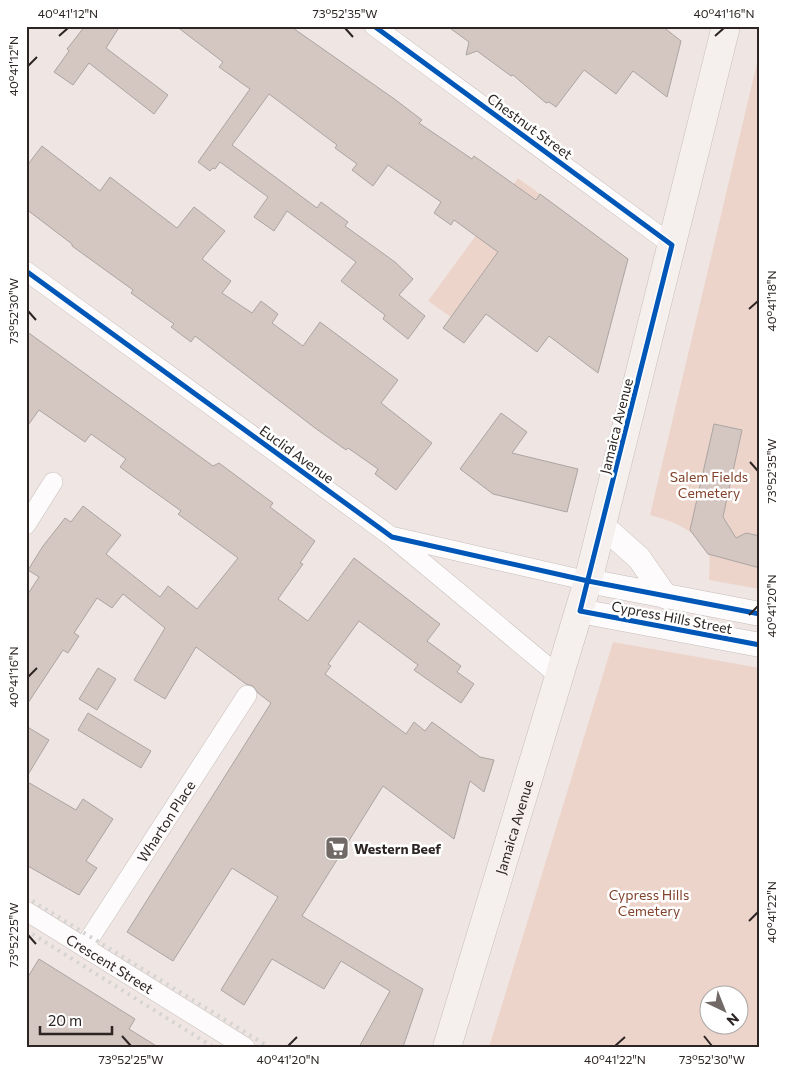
<svg xmlns="http://www.w3.org/2000/svg" width="786" height="1073" font-family="Commissioner,sans-serif">
<style>
.green{fill:#edd4cb;fill-rule:evenodd}
.building{fill:#d4c6c1;stroke:#aba5a2}
.lines{fill:none;stroke-linecap:round;stroke-linejoin:round}
.minor-casing{stroke:#c6bebb;stroke-width:20}
.tertiary-casing{stroke:#c6bebb;stroke-width:25}
.secondary-casing{stroke:#c6bebb;stroke-width:29}
.minor{stroke:#fdfbfb;stroke-width:19}
.tertiary{stroke:#fdfbfb;stroke-width:24}
.secondary{stroke:#f5efed;stroke-width:28}
.rail{stroke:#d6d3d3;stroke-width:4;stroke-dasharray:2.5 5;stroke-linecap:butt}
.cycleway-casing{stroke:#fff;stroke-width:8}
.cycleway{stroke:#0057b8;stroke-width:5}
.ticks{fill:none;stroke:#2c2523;stroke-width:2}
.labels{text-anchor:middle;dominant-baseline:central;stroke-width:5;stroke-linejoin:round;paint-order:stroke}
.street-label{font-size:14px;fill:#2c2523;stroke:#fff}
.park-label{font-size:14px;fill:#83432c;stroke:#fff}
.poi-label{font-size:14px;font-weight:bold;fill:#2c2523;stroke:#fff;text-anchor:start}
.neatline{fill:none;stroke:#2c2523;stroke-width:2}
.ticks-label{font-size:12px;text-anchor:middle;fill:#2c2523}
</style>
<rect width="100%" height="100%" fill="#efe6e3"/>
<path class="green" d="M 760,50 L 760,589 L 709,580 C 709,572 711,559 708,552 C 696,530 673,521 650,515 Z
M 518,178 L 540,194 L 451,317 L 428,301 Z
M 613,642 L 760,668 L 760,1047 L 489,1047 ZM 708,996 L 738,996 L 738,1026 L 708,1026 Z"/>
<path class="building" d="M 85,26 L 120,26 L 106,48 L 168,95 L 154,114 L 89,63 L 73,85 L 54,72 L 69,51 L 67,49 Z
M 176,26 L 290,26 L 393,98 L 422,120 L 419,123 L 472,159 L 474,156 L 536,200 L 540,194 L 628,259 L 598,373 L 549,336 L 537,352 L 486,314 L 464,343 L 443,328 L 498,252 L 454,220 L 451,225 L 434,213 L 441,202 L 388,165 L 373,186 L 352,170 L 357,164 L 335,148 L 337,145 L 269,94 L 232,145 L 317,208 L 321,202 L 348,222 L 345,226 L 395,262 L 413,279 L 399,295 L 425,316 L 408,339 L 383,319 L 385,315 L 341,281 L 356,262 L 287,211 L 274,231 L 254,217 L 268,197 L 220,162 L 215,169 L 213,168 L 210,171 L 198,162 L 250,89 L 219,67 L 223,62 Z
M 447,26 L 662,26 L 681,41 L 667,97 L 633,71 L 616,94 L 584,70 L 556,107 L 549,102 L 546,103 L 513,75 L 511,76 L 477,51 L 466,55 L 469,42 Z
M 42,146 L 100,191 L 110,177 L 177,228 L 194,207 L 225,231 L 202,259 L 231,281 L 222,293 L 252,313 L 261,301 L 278,314 L 272,323 L 303,346 L 320,322 L 398,380 L 381,403 L 432,443 L 396,490 L 375,474 L 378,469 L 348,448 L 346,450 L 315,428 L 195,336 L 191,342 L 171,327 L 174,324 L 131,293 L 133,290 L 72,246 L 72,244 L 26,209 L 26,167 Z
M 26,331 L 213,466 L 219,463 L 258,492 L 273,503 L 270,507 L 315,541 L 300,563 L 303,564 L 278,599 L 308,621 L 354,558 L 440,624 L 427,641 L 461,666 L 457,672 L 474,684 L 461,703 L 414,670 L 418,665 L 359,621 L 328,664 L 331,666 L 325,674 L 406,734 L 414,722 L 425,731 L 432,722 L 480,757 L 494,760 L 484,792 L 470,781 L 454,839 L 383,786 L 302,916 L 423,989 L 403,1047 L 359,1047 L 390,991 L 341,961 L 324,989 L 272,959 L 244,1005 L 221,990 L 278,897 L 232,868 L 173,961 L 127,932 L 271,703 L 258,693 L 253,686 L 246,684 L 196,647 L 165,699 L 134,680 L 165,628 L 123,594 L 112,608 L 97,598 L 74,633 L 79,636 L 68,653 L 63,650 L 26,706 L 26,597 L 39,577 L 28,570 L 43,546 L 65,518 L 71,522 L 83,506 L 121,535 L 106,554 L 160,597 L 168,586 L 197,609 L 238,558 L 178,514 L 181,511 L 120,467 L 126,459 L 91,434 L 85,442 L 39,410 L 26,428 Z
M 501,413 L 527,432 L 512,453 L 578,469 L 567,512 L 493,494 L 460,469 Z
M 714,424 L 742,430 L 723,517 L 736,538 L 746,533 L 760,536 L 760,568 L 708,554 L 690,530 Z
M 98,668 L 116,679 L 97,710 L 79,699 Z
M 88,713 L 151,751 L 141,768 L 78,730 Z
M 26,726 L 49,740 L 26,778 Z
M 26,781 L 76,810 L 83,799 L 113,819 L 86,861 L 97,868 L 79,895 L 26,865 Z
M 39,959 L 135,1019 L 129,1029 L 158,1047 L 26,1047 L 26,980 Z"/>
<g class="lines">
<g class="minor-casing">
<g id="minor">
<path d="M 374,26 L 672,245"/>
<path d="M 26,271 L 392,537 L 559,676"/>
<path d="M 26,525 L 53,482"/>
<path d="M 395,537 L 588,581"/>
<path id="s1" d="M 26,911 L 245,1047"/>
<path id="s2" d="M 84,947 L 247,695"/>
</g>
</g>
<g class="tertiary-casing">
<path id="tertiary" d="M 603,526 L 639,558 L 666,597
M 588,581 L 760,614
M 580,611 L 760,645"/>
</g>
<g class="secondary-casing">
<g id="secondary">
<path id="s3" d="M 447,1047 L 588,581 L 726,26"/>
</g>
</g>
<use href="#minor" class="minor"/>
<use href="#tertiary" class="tertiary"/>
<use href="#secondary" class="secondary"/>
<path class="rail" d="M 26,897 L 269,1047
M 26,930 L 213,1047"/>
<g class="cycleway-casing">
<path id="cycleway" d="M 374,26 L 672,245 L 580,611 L 760,645
M 26,271 L 392,537 L 588,581 L 760,614"/>
</g>
<use href="#cycleway" class="cycleway"/>
</g>
<path class="ticks" d="M 345,28 L 353,37M 59,36 L 68,28M 715,36 L 724,28M 28,66 L 37,57M 749,309 L 758,301M 28,311 L 36,320M 750,462 L 758,471M 749,615 L 758,606M 28,677 L 37,668M 749,921 L 758,912M 28,935 L 36,944M 122,1036 L 131,1046M 704,1036 L 712,1046M 288,1046 L 297,1037M 615,1046 L 625,1037"/>
<defs>
<g id="supermarket-square" transform="scale(1.25)"><rect x="-9" y="-9" width="18" height="18" rx="4" fill="#706966" stroke="#fff"/><path d="M-6-5.5h2.5l.6 2H6L4.5 2H-2.5L-4.4-4H-6ZM-1.5 3.2a1.3 1.3 0 1 0 .1 0ZM3 3.2a1.3 1.3 0 1 0 .1 0Z" fill="#fff"/></g>
</defs>
<g fill-rule="evenodd">
<use href="#supermarket-square" x="337" y="848"/>
</g>
<g class="labels">
<g class="street-label">
<text transform="translate(530 126) rotate(36)">Chestnut Street</text>
<text transform="translate(616 426) rotate(-76)">Jamaica Avenue</text>
<text transform="translate(297 454) rotate(36)">Euclid Avenue</text>
<text transform="translate(672 617) rotate(11)">Cypress Hills Street</text>
<text stroke="none"><textPath href="#s2" startOffset="150">Wharton Place</textPath></text>
<text stroke="none"><textPath href="#s3" startOffset="230">Jamaica Avenue</textPath></text>
<text stroke="none"><textPath href="#s1" startOffset="99">Crescent Street</textPath></text>
</g>
<g class="park-label">
<text x="709" y="476">Salem Fields<tspan x="709" dy="16">Cemetery</tspan></text>
<text x="649" y="894">Cypress Hills<tspan x="649" dy="16">Cemetery</tspan></text>
</g>
<g class="poi-label">
<text x="354" y="848">Western Beef</text>
</g>
</g>
<rect width="786" height="1073" fill="none" stroke="#ffffff" stroke-width="55"/>
<g transform="translate(724 1010) rotate(137)"><circle r="24" fill="#ffffff" stroke="#aba8a7"/>
<path d="M0-4L9 19L0 12L-9 19Z" fill="#706966"/>
<text y="-8" font-size="14" font-weight="bold" text-anchor="middle" fill="#2c2523">N</text>
</g>
<path d="M40 1026v8h72v-8" fill="none" stroke="#2c2523" stroke-width="2.5"/>
<text x="48" y="1026" font-size="15" fill="#2c2523" stroke="#ffffff" stroke-width="4" paint-order="stroke">20 m</text>
<rect x="28" y="28" width="730" height="1018" class="neatline"/>
<g class="ticks-label">
<text x="68" y="18">40°41'12"N</text>
<text x="345" y="18">73°52'35"W</text>
<text x="724" y="18">40°41'16"N</text>
<text transform="translate(14 66) rotate(-90)" y="4">40°41'12"N</text>
<text transform="translate(772 301) rotate(-90)" y="4">40°41'18"N</text>
<text transform="translate(14 311) rotate(-90)" y="4">73°52'30"W</text>
<text transform="translate(772 471) rotate(-90)" y="4">73°52'35"W</text>
<text transform="translate(772 606) rotate(-90)" y="4">40°41'20"N</text>
<text transform="translate(14 677) rotate(-90)" y="4">40°41'16"N</text>
<text transform="translate(772 912) rotate(-90)" y="4">40°41'22"N</text>
<text transform="translate(14 935) rotate(-90)" y="4">73°52'25"W</text>
<text x="131" y="1064">73°52'25"W</text>
<text x="288" y="1064">40°41'20"N</text>
<text x="615" y="1064">40°41'22"N</text>
<text x="712" y="1064">73°52'30"W</text>
</g>
</svg>
